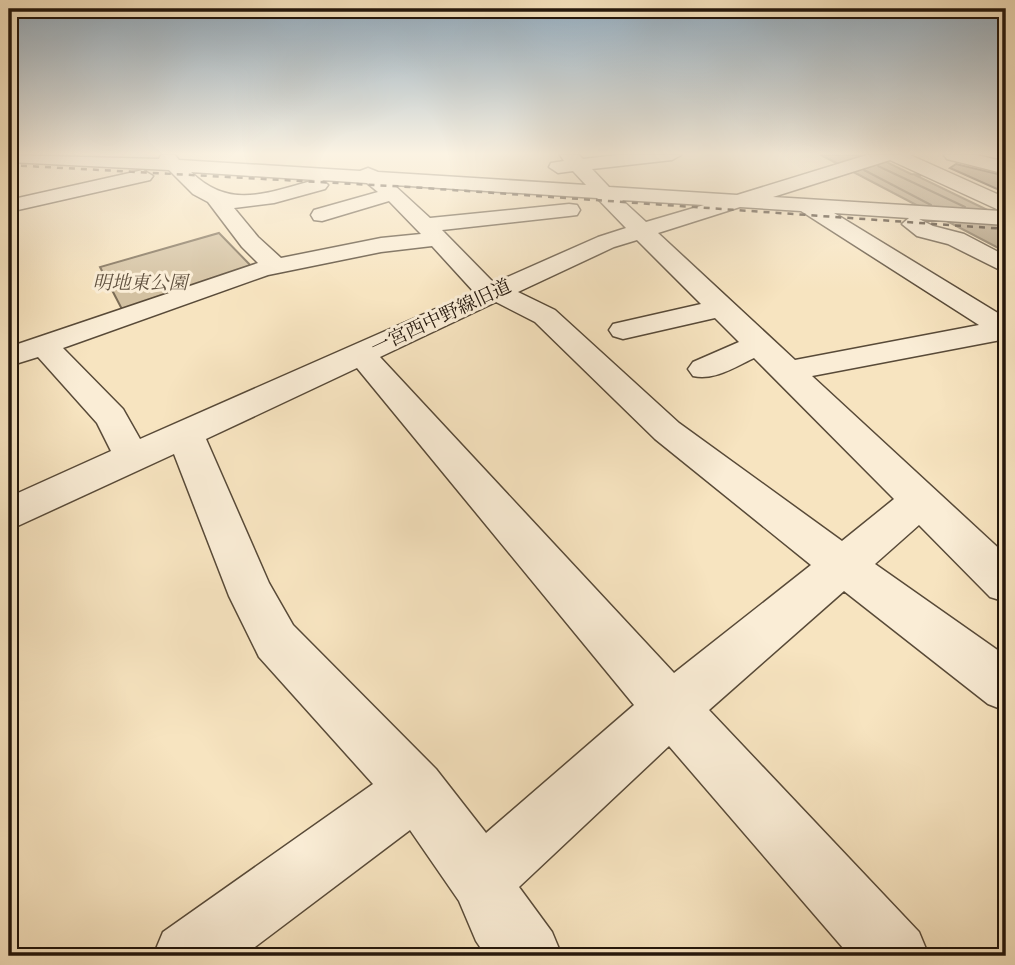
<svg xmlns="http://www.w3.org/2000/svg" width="1015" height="965" font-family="'Libre Bodoni','Noto Serif JP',serif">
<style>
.green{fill:#d3c1a1;stroke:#7b6c56;stroke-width:2}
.water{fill:#af9e82;stroke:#776852;stroke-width:2}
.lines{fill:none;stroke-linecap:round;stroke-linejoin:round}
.shore{stroke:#695a46;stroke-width:2}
.building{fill:#918169;stroke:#23160b;stroke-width:2}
.minor-casing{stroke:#584a38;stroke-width:3}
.minor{fill:#faedd6;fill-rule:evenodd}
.rail{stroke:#23160b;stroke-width:2.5;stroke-dasharray:6 6;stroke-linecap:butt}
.labels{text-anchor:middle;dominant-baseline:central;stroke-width:6;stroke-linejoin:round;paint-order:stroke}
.far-park-label{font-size:19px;font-style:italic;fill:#615240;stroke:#faedd6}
.far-street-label{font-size:19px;fill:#23160b;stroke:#faedd6}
</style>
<rect width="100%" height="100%" fill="#f7e4c0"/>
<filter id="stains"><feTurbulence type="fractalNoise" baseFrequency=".00286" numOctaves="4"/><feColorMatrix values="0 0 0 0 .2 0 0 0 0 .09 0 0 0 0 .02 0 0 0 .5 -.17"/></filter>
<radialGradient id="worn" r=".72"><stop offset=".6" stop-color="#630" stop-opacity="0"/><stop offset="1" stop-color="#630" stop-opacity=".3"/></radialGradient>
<path class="green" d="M 219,233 L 255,270 L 125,315 L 100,267 Z"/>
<path class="water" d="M 821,155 L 872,155 L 911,174 L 923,175 L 917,176 L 1006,219 L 1006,252 Z"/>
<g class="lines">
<path class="shore" d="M 878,166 L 965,207
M 864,170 L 931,205"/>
</g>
<path class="building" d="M 956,164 L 1006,176 L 1006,193 L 950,168 Z"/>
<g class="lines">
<g class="minor-casing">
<path id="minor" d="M 9,155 L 159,159 L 161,155 L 175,155 L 179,160 L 360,171 L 368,168 L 378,172 L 586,185 L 573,171 L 558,173 L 549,167 L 551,163 L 564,161 L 560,155 L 579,155 L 583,159 L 617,155 L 681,155 L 672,160 L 592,169 L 609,187 L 737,195 L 867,155 L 910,155 L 1006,198 L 1006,225 L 919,219 L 933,226 L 964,234 L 1006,256 L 1006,273 L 948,244 L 917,236 L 902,224 L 909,218 L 834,213 L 1006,318 L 1006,339 L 812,376 L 1006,555 L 1006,602 L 990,597 L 919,525 L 875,564 L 1006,656 L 1006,711 L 988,704 L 844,591 L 709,710 L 919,932 L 929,956 L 850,956 L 669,746 L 519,887 L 552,932 L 562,956 L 486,956 L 476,941 L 459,901 L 410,830 L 243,956 L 153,956 L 163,932 L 373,784 L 259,657 L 229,596 L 174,454 L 9,530 L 9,497 L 111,451 L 97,423 L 38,357 L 9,366 L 9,347 L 258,263 L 242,247 L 208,202 L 193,194 L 169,170 L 9,162 ZM 890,160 L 1001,211 L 773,197 ZM 191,172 L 315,180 C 268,192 231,211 191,172 ZM 322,180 L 367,183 L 378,192 L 314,210 L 311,215 L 314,220 L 322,221 L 389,201 L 421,234 L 381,238 L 281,258 L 258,237 L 234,208 L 274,203 L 325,189 L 328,185 ZM 394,185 L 597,198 L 626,228 L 598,237 L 494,283 L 442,230 L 569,216 L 577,215 L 580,210 L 577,205 L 569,204 L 430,218 ZM 622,200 L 704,205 L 646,222 ZM 740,207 L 801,211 L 979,325 L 795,360 L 658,233 ZM 637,240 L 701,304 L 613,324 L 609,330 L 613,336 L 623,339 L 715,318 L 739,342 L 693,362 L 688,369 L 693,376 C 714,381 735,367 754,358 L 894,499 L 842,541 L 679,423 L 555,310 L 518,292 L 614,247 ZM 432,246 L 474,292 L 140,439 L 123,409 L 63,348 L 268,275 L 381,252 ZM 496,302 L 535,322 L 655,439 L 811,565 L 674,673 L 380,357 ZM 357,368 L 634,705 L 486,833 L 436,769 L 293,625 L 269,583 L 206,439 Z
M 944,155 L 977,155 L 1006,162 L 1006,174 L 947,159 Z
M 143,170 L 153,176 L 150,180 L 9,212 L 9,200 Z"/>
</g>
<use href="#minor" class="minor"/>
<path class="rail" d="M 9,165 L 410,187 L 1006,229"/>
</g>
<linearGradient id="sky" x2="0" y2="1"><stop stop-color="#91abbf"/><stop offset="0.53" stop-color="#fbf3e3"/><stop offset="1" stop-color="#fbf3e3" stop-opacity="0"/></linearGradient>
<rect width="1015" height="290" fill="url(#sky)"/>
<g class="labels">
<g class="far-park-label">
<text x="140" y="283">明地東公園</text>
</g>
<g class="far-street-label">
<text transform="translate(441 317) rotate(-25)">一宮西中野線旧道</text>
</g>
</g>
<rect width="1015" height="965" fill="none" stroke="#f7e4c0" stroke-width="35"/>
<rect x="10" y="10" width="994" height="944" fill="none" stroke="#23160b" stroke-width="3.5"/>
<rect x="18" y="18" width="980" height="930" fill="none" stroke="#23160b" stroke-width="2"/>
<rect width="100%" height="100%" filter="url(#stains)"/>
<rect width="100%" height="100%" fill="url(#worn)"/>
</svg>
